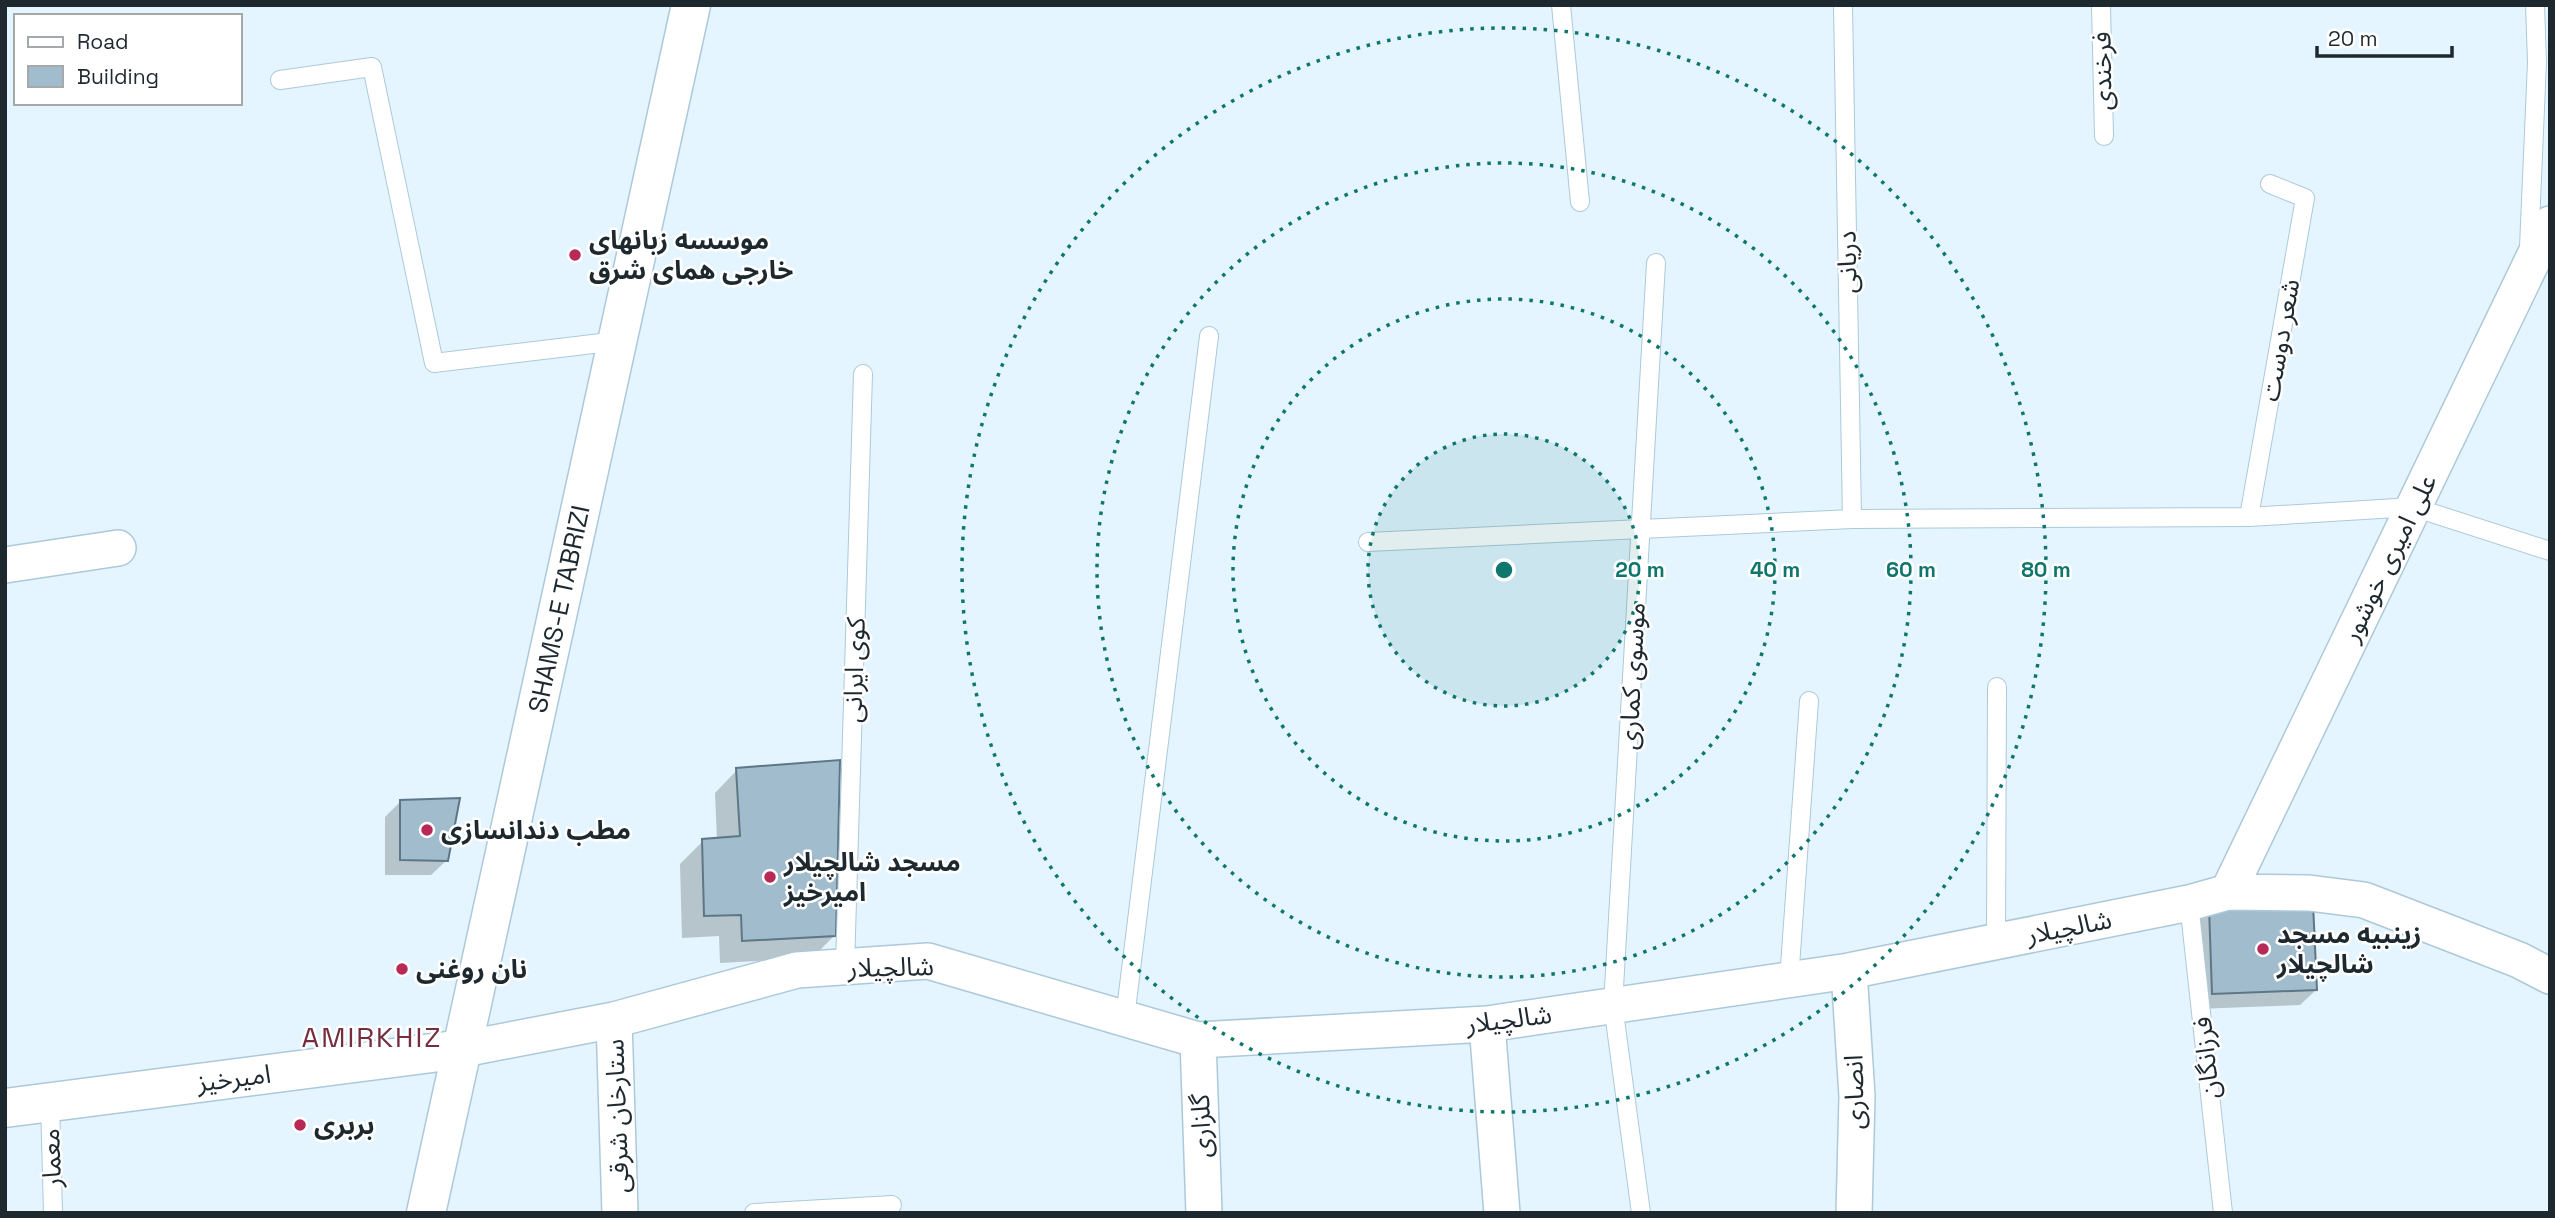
<svg xmlns="http://www.w3.org/2000/svg" width="2555" height="1218" font-family="'Space Grotesk','Noto Sans Arabic',sans-serif">
<style>
.shadow{fill:#0003}
.building{fill:#a1bdcd;stroke:#5d7786;stroke-width:2}
.lines{fill:none;stroke-linecap:round;stroke-linejoin:round}
.service-casing{stroke:#adc9d9;stroke-width:20}
.minor-casing{stroke:#adc9d9;stroke-width:38}
.tertiary-casing{stroke:#adc9d9;stroke-width:41}
.primary-casing{stroke:#adc9d9;stroke-width:41}
.service{stroke:#fff;stroke-width:18}
.minor{stroke:#fff;stroke-width:35}
.tertiary{stroke:#fff;stroke-width:38}
.primary{stroke:#fff;stroke-width:38}
.ring{fill:none;stroke:#0f766e;stroke-width:3.5;stroke-dasharray:3.5 7}
.poi-dot{fill:#b82957;stroke:#fff;stroke-width:2.5}
.labels{text-anchor:middle;dominant-baseline:central;stroke-width:5;stroke-linejoin:round;paint-order:stroke}
.street-label{font-size:26px;fill:#1e292f;stroke:#fff}
.poi-label{font-size:26px;font-weight:bold;fill:#1e292f;stroke:#fff;text-anchor:start}
.neighbourhood-label{font-size:28px;letter-spacing:2px;fill:#742e3f;stroke:#fff}
.centre{fill:#0f766e;stroke:#fff;stroke-width:3.5}
.ring-label{font-size:21px;text-anchor:middle;font-weight:bold;fill:#0f766e;stroke:#fff;stroke-width:5;stroke-linejoin:round;paint-order:stroke}
</style>
<rect width="100%" height="100%" fill="#e4f5ff"/>
<path class="shadow" d="M 737,770 L 835,935 L 812,958 L 720,963 L 719,936 L 682,938 L 680,864 L 703,841 L 717,840 L 715,793 Z
M 400,802 L 447,860 L 431,875 L 385,875 L 385,817 Z
M 2210,909 L 2316,990 L 2300,1005 L 2197,1009 L 2194,925 Z"/>
<path class="building" d="M 840,760 L 836,936 L 742,941 L 741,915 L 704,916 L 702,839 L 740,836 L 736,768 Z
M 460,798 L 448,861 L 400,860 L 400,800 Z
M 2313,903 L 2317,990 L 2212,994 L 2209,907 Z"/>
<g class="lines">
<g class="service-casing">
<path id="service" d="M 1561,5 L 1580,202
M 1843,5 L 1852,519
M 2101,5 L 2104,136
M 280,80 L 372,67 L 434,363 L 618,341
M 2529,247 L 2537,62 L 2535,5
M 2249,517 L 2305,198 L 2270,184
M 1368,542 L 1852,519 L 2249,517 L 2413,507 L 2550,551
M 2189,903 L 2223,1213
M 1996,942 L 1997,687
M 845,967 L 863,374
M 1789,980 L 1809,701
M 1125,1018 L 1209,336
M 50,1102 L 53,1213
M 754,1213 L 892,1205
M 1641,1213 L 1613,1005 L 1656,263"/>
</g>
<g class="minor-casing">
<path id="minor" d="M 5,565 L 118,548
M 2228,892 L 2550,224
M 1849,971 L 1857,1096 L 1854,1213
M 614,1020 L 620,1213
M 1487,1024 L 1502,1213
M 1198,1040 L 1204,1213
M 463,1049 L 614,1020 L 797,970 L 928,961 L 1198,1040 L 1487,1024 L 1849,971 L 2189,903 L 2228,892 L 2309,893 L 2364,900 L 2519,960 L 2550,976"/>
</g>
<g class="tertiary-casing">
<path id="tertiary" d="M 5,1108 L 463,1049"/>
</g>
<g class="primary-casing">
<path id="primary" d="M 426,1213 L 691,5"/>
</g>
<use href="#service" class="service"/>
<use href="#minor" class="minor"/>
<use href="#tertiary" class="tertiary"/>
<use href="#primary" class="primary"/>
</g>
<circle cx="1504" cy="570" r="136" fill="#0f766e" fill-opacity=".12"/>
<g class="ring">
<circle cx="1504" cy="570" r="136"/>
<circle cx="1504" cy="570" r="271"/>
<circle cx="1504" cy="570" r="407"/>
<circle cx="1504" cy="570" r="542"/>
</g>
<g class="poi-dot">
<circle cx="575" cy="255" r="7"/>
<circle cx="427" cy="830" r="7"/>
<circle cx="770" cy="877" r="7"/>
<circle cx="2263" cy="949" r="7"/>
<circle cx="402" cy="969" r="7"/>
<circle cx="300" cy="1125" r="7"/>
</g>
<g class="labels">
<g class="street-label">
<text transform="translate(2102 71) rotate(-91)">فرخندی</text>
<text transform="translate(1847 262) rotate(-91)">دریانی</text>
<text transform="translate(2280 340) rotate(-80)">شعر دوست</text>
<text transform="translate(2389 558) rotate(-64)">علی امیری خوشور</text>
<text transform="translate(559 609) rotate(-78)">SHAMS-E TABRIZI</text>
<text transform="translate(854 670) rotate(-88)">کوی ایرانی</text>
<text transform="translate(1632 676) rotate(-87)">موسوی کماری</text>
<text transform="translate(2069 927) rotate(-11)">شالچیلار</text>
<text transform="translate(891 967) rotate(-1)">شالچیلار</text>
<text transform="translate(1509 1019) rotate(-7)">شالچیلار</text>
<text transform="translate(2206 1058) rotate(-96)">فرزانگان</text>
<text transform="translate(234 1078) rotate(-7)">امیرخیز</text>
<text transform="translate(1854 1092) rotate(-91)">انصاری</text>
<text transform="translate(617 1116) rotate(-92)">ستارخان شرقی</text>
<text transform="translate(1201 1126) rotate(-92)">گلزاری</text>
<text transform="translate(51 1158) rotate(-92)">معمار</text>
</g>
<g class="poi-label">
<text x="589" y="240">موسسه زبانهای<tspan x="589" dy="30">خارجی همای شرق</tspan></text>
<text x="441" y="830">مطب دندانسازی</text>
<text x="784" y="862">مسجد شالچیلار<tspan x="784" dy="30">امیرخیز</tspan></text>
<text x="2277" y="934">زینبیه مسجد<tspan x="2277" dy="30">شالچیلار</tspan></text>
<text x="416" y="969">نان روغنی</text>
<text x="314" y="1125">بربری</text>
</g>
<g class="neighbourhood-label">
<text x="372" y="1037">AMIRKHIZ</text>
</g>
</g>
<circle cx="1504" cy="570" r="10" class="centre"/>
<g class="ring-label">
<text x="1640" y="577">20 m</text>
<text x="1775" y="577">40 m</text>
<text x="1911" y="577">60 m</text>
<text x="2046" y="577">80 m</text>
</g>
<rect width="2555" height="1218" fill="none" stroke="#1e292f" stroke-width="14"/>
<rect x="14" y="14" width="228" height="91" fill="#ffffff" stroke="#a5a9ac" stroke-width="2"/>
<rect x="28" y="37" width="35" height="10" fill="#ffffff" stroke="#a5a9ac" stroke-width="2"/>
<text x="77" y="49" font-size="21" fill="#1e292f">Road</text>
<rect x="28" y="66" width="35" height="21" fill="#a1bdcd" stroke="#a5a9ac" stroke-width="2"/>
<text x="77" y="84" font-size="21" fill="#1e292f">Building</text>
<path d="M2317 46v10h135v-10" fill="none" stroke="#1e292f" stroke-width="3.5"/>
<text x="2328" y="46" font-size="21" fill="#1e292f" stroke="#ffffff" stroke-width="5" paint-order="stroke">20 m</text>
</svg>
